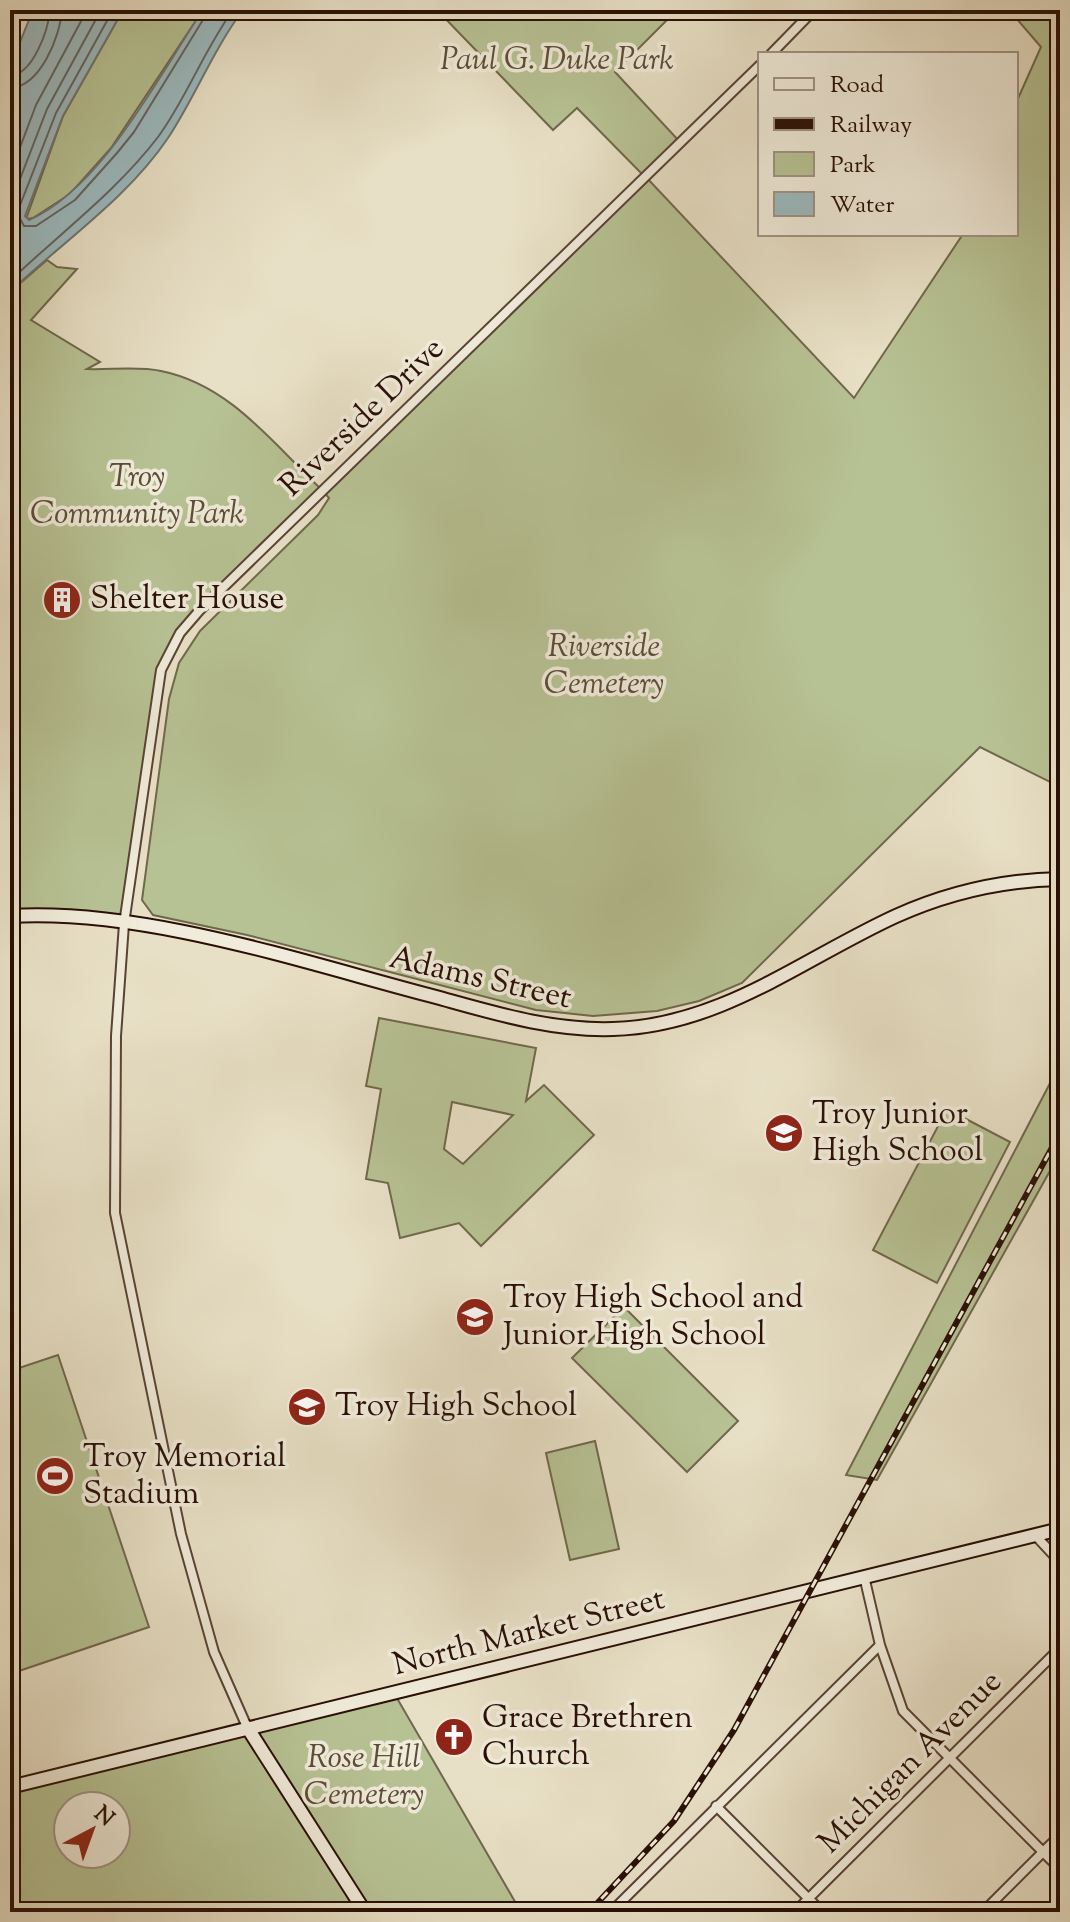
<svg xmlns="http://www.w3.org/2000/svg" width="1070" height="1922" font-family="'Sorts Mill Goudy',serif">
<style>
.green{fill:#b7c294;stroke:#70684c;stroke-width:2;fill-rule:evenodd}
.water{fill:#9cbac0;stroke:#6e7675;stroke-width:2}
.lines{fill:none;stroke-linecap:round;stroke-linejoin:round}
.shore{stroke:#626462;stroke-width:2}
.street-casing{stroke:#594335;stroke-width:12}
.secondary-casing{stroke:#290f05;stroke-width:16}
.street{stroke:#f0ebda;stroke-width:8}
.secondary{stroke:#f0ebda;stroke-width:12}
.rail-casing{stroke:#290f05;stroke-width:6}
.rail{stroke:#f0ebda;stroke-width:3;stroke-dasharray:9;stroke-linecap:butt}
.labels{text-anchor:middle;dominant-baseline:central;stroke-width:7;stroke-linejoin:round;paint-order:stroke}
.park-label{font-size:32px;font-style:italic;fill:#5b4e37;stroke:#f0ebda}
.street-label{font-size:32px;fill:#290f05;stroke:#f0ebda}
.poi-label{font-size:32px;fill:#290f05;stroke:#f0ebda;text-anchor:start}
</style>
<rect width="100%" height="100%" fill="#e8e0c6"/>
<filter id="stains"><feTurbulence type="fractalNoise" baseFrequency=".0025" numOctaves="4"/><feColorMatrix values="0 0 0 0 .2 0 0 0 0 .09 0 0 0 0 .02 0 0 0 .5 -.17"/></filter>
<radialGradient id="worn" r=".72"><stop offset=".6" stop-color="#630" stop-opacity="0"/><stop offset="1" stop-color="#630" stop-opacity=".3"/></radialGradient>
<path class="green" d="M 123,10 L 203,10 L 111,148 L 70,194 L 33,218 L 26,219 L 63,116 Z
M 437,10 L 677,10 L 615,72 L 680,142 L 645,176 L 854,398 L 963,234 L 1016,234 L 1016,103 L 1041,47 L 1009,10 L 1060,10 L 1060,787 L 980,747 L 742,983 L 699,1001 L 657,1011 L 593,1016 L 536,1010 L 247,935 L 153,915 L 142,900 L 169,699 L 179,663 L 200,631 L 318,515 L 329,498 L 323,491 L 199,611 L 167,657 L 124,924 L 10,916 L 10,292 L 47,260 L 57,267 L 77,269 L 31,320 L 100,362 L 87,369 C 110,370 138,366 161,371 C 231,385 274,445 323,491 L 644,176 L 577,108 L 553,130 Z
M 379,1018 L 536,1048 L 526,1101 L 544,1085 L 594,1135 L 481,1246 L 459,1223 L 400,1238 L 388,1183 L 366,1179 L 381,1089 L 366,1086 ZM 452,1102 L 513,1115 L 463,1164 L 444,1149 Z
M 1060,1064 L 1060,1153 L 877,1480 L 846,1475 Z
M 947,1109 L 1010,1142 L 937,1283 L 873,1250 Z
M 624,1307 L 738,1421 L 687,1472 L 572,1358 Z
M 58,1355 L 149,1627 L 10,1674 L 10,1371 Z
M 595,1441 L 619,1549 L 570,1560 L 546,1453 Z
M 394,1693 L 521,1912 L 10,1912 L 10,1787 ZM 68,1806 L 116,1806 L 116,1854 L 68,1854 Z"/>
<path class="water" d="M 33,10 L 123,10 L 63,116 L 25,216 L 29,220 C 102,188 159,75 203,10 L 243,10 C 213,50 195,97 168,138 C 127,199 62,242 10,292 L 10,67 Z"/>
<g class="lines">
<path class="shore" d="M 113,10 L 56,113 L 17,213 L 24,226 L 36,226 L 75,200 L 117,153 L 134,132 L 209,10
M 10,76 C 33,74 48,31 50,10
M 10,88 C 40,87 60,37 62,10
M 10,174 L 36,105 L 87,10
M 10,205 L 47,109 L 101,10
M 10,281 C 60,233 116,192 158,137 C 186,99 204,50 233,10"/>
<g class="street-casing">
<path id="street" d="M 771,54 L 814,10
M 1035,1535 L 1060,1562
M 864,1576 L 880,1645 L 903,1711 L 1060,1869
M 247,1727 L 214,1652 L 181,1534 L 115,1213 L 116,1036 L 124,924 L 161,670 L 180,633 L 199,611 L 760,65
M 716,1806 L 822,1912
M 611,1912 L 880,1645
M 795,1912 L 1060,1648
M 983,1912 L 1060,1835"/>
</g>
<g class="secondary-casing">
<path id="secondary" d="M 10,916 C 145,908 305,963 436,997 C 494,1013 552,1031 613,1029 C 721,1026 802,959 896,916 C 947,893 1004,880 1060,879
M 247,1727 L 365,1912
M 10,1787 L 1060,1529"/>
</g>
<use href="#street" class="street"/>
<use href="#secondary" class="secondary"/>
<g class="rail-casing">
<path id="rail" d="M 589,1912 L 674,1821 L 734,1730 L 1060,1133"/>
</g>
<use href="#rail" class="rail"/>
</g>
<defs>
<g id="building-disc" transform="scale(2)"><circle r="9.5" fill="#8f2418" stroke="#f0ebda"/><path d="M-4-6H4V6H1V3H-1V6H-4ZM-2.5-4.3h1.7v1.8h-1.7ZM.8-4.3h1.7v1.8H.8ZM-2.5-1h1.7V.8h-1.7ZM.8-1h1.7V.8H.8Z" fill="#fff"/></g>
<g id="school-disc" transform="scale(2)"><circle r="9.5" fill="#8f2418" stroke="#f0ebda"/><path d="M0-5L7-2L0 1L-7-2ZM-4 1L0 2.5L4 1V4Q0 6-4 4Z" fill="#fff"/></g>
<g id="stadium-disc" transform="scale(2)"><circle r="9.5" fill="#8f2418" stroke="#f0ebda"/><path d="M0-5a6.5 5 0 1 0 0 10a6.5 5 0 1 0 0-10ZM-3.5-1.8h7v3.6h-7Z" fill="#fff"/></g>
<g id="church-disc" transform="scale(2)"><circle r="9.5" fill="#8f2418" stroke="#f0ebda"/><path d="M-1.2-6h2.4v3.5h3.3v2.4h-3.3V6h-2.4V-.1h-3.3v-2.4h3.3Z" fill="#fff"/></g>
</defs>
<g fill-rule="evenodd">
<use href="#building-disc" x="62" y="600"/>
<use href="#school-disc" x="784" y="1133"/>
<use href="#school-disc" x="475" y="1317"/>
<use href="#school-disc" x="307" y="1407"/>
<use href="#stadium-disc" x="55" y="1476"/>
<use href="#church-disc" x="454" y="1737"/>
</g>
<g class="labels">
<g class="park-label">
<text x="557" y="61">Paul G. Duke Park</text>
<text x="137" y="478">Troy<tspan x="137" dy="37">Community Park</tspan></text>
<text x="604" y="648">Riverside<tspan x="604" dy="37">Cemetery</tspan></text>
<text x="364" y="1759">Rose Hill<tspan x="364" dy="37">Cemetery</tspan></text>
</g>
<g class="street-label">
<text transform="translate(363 418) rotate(-44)">Riverside Drive</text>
<text transform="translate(480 979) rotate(13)">Adams Street</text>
<text transform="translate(529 1633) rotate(-14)">North Market Street</text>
<text transform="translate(911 1763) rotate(-45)">Michigan Avenue</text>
</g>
<g class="poi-label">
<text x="90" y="600">Shelter House</text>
<text x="812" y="1115">Troy Junior<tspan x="812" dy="37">High School</tspan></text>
<text x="503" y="1299">Troy High School and<tspan x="503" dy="37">Junior High School</tspan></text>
<text x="335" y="1407">Troy High School</text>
<text x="83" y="1458">Troy Memorial<tspan x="83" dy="37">Stadium</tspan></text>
<text x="482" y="1719">Grace Brethren<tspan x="482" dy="37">Church</tspan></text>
</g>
</g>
<rect width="1070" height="1922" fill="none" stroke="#e8e0c6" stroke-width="40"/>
<rect x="12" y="12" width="1046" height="1898" fill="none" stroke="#290f05" stroke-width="4"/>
<rect x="20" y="20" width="1030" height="1882" fill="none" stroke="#290f05" stroke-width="2"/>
<rect x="758" y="52" width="260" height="184" fill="#f0ebda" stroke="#a09385" stroke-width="2"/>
<rect x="774" y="78" width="40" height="12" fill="#f0ebda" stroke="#a09385" stroke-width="2"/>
<text x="830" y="92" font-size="24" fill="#290f05">Road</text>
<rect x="774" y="118" width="40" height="12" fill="#290f05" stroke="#a09385" stroke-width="2"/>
<text x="830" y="132" font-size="24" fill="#290f05">Railway</text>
<rect x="774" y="152" width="40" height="24" fill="#b7c294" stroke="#a09385" stroke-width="2"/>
<text x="830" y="172" font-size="24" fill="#290f05">Park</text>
<rect x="774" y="192" width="40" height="24" fill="#9cbac0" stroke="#a09385" stroke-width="2"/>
<text x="830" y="212" font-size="24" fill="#290f05">Water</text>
<g transform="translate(92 1830) rotate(41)"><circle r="38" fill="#f0ebda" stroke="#a09385" stroke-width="2"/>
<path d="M0-6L14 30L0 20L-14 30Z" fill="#8f2418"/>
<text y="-12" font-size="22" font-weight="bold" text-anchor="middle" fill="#290f05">N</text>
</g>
<rect width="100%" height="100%" filter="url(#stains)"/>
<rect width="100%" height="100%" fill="url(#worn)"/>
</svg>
